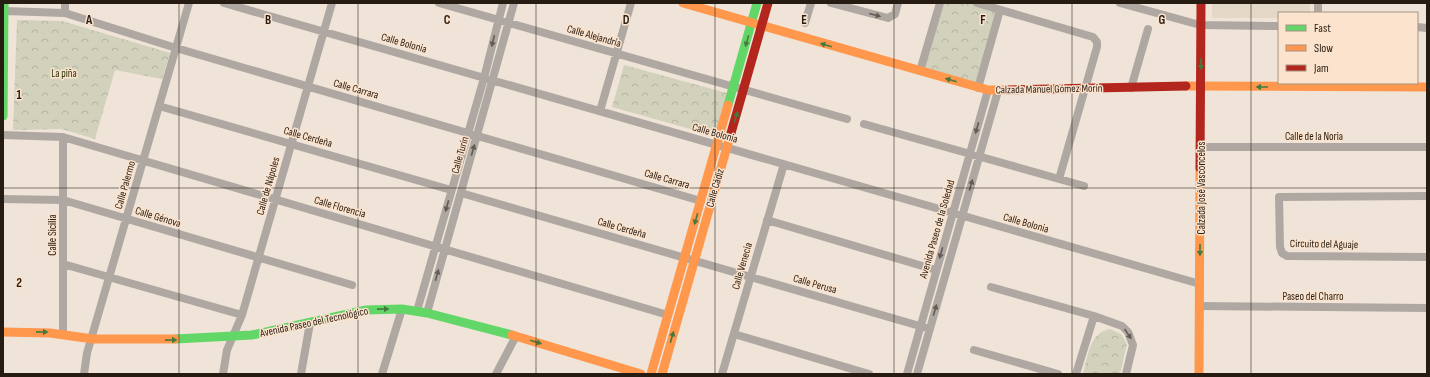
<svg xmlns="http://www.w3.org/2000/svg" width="1430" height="377" font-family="'Sofia Sans Condensed',sans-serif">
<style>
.education{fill:#e4d8c7}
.park{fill:url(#park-crowns)}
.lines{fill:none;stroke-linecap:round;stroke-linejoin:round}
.street{stroke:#afa8a2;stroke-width:8}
.fast{stroke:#63d668;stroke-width:9}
.slow{stroke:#ff974d;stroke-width:9}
.jam{stroke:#b3261e;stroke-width:9}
.oneway{fill:#645b53}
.oneway2{fill:#45793d}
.grid{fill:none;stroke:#271c12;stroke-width:1;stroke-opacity:0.55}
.labels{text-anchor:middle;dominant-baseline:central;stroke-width:3;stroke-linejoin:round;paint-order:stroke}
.street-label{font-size:11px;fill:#271c12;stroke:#fbe3cd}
.park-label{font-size:11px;fill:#2d3608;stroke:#fbe3cd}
.grid-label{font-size:13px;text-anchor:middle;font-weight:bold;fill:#271c12;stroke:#fbe3cd;stroke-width:3;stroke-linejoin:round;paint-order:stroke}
</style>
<defs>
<pattern id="park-crowns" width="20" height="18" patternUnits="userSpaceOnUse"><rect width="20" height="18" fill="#d2d1bc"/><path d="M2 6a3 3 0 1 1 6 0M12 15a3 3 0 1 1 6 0" fill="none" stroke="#b4b3a1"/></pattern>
</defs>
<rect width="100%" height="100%" fill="#f0e4d8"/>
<path class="education" d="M 1212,3 L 1310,3 L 1310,13 L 1279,13 L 1279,18 L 1212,18 Z"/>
<path class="park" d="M 942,3 L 969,3 L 998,11 L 977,85 L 922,70 Z
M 17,20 L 62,21 L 170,53 L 162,79 L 115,70 L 95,139 L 62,129 L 13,130 Z
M 624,65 L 727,93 L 715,136 L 612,107 Z
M 1110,329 L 1121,334 L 1127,344 L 1120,374 L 1083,374 C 1088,356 1089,333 1110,329 Z"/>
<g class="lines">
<path class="street" d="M 224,3 L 1200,284
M 439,3 L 847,119
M 831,3 L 888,18 L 895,14 L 898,3
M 977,3 L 1093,37 L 1097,42 L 1097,47 L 1059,179
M 1120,3 L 1200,25 L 1279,26
M 4,11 L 65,13 L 176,48 L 701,201
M 65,13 L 65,3
M 1318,13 L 1318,3
M 805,23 L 811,3
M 1417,27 L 1427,28
M 920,71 L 940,3
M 978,88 L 1000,10
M 1131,88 L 1148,29
M 159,106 L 451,190
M 600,111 L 631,3
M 864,124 L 1084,186
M 3,135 L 63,137 L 668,315
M 1201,147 L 1427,147
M 461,193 L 930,329
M 1427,196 L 1279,197 L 1280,247 L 1282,253 L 1287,256 L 1427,257
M 3,199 L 63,200 L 352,285
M 767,220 L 936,270
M 63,264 L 242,315
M 991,287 L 1094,316 L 1122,326 L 1128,332 L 1133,345 L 1126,374
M 1200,306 L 1427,308
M 417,311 L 484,78 L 503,3
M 427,313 L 514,3
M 63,334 L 63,137
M 734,334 L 869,374
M 974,350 L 1058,374
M 84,374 L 87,353 L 189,3
M 223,374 L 227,350 L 242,315 L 332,3
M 301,374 L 310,323
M 382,374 L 402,309
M 496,374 L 516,336
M 722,374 L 784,164
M 907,374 L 988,90
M 917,374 L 998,91
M 1076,374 L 1094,316"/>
<path class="fast" d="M 728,105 L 757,3
M 3,116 L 4,3
M 175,339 L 252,335 L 366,310 L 402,309 L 427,313 L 512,335"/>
<path class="slow" d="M 683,3 L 988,90 L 1006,90
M 1186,86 L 1427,87
M 3,332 L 50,333 L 93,339 L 175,339
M 512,335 L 641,374
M 651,374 L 728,105
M 662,374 L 731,133
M 1199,374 L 1200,168"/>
<path class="jam" d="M 1006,90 L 1186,86
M 731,133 L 768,3
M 1200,168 L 1201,3"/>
</g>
<defs><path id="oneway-solid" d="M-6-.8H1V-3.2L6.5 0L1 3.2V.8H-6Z"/></defs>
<g class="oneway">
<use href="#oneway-solid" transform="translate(875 15) rotate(15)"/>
<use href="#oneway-solid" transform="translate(493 41) rotate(104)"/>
<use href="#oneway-solid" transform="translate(977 128) rotate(106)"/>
<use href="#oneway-solid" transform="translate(473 150) rotate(-74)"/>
<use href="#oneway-solid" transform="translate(971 185) rotate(-74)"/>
<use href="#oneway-solid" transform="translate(447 206) rotate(106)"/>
<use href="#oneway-solid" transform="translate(941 253) rotate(106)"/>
<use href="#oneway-solid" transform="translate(437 275) rotate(-74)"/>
<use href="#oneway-solid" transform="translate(935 310) rotate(-74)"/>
<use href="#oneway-solid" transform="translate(1128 334) rotate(56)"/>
</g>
<g class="oneway2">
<use href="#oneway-solid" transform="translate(747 41) rotate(106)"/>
<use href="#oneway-solid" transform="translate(826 45) rotate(-164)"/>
<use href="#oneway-solid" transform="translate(1201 64) rotate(89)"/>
<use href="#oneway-solid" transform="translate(951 80) rotate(-164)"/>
<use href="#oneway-solid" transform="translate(1262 87) rotate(-180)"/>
<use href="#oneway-solid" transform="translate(736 117) rotate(-74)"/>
<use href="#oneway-solid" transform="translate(696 219) rotate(106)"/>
<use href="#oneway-solid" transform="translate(1200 250) rotate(90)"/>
<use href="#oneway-solid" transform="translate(383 309) rotate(-1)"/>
<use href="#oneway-solid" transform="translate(42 332) rotate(1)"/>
<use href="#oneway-solid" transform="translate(672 337) rotate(-74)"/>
<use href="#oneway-solid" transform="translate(171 340) rotate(-1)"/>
<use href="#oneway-solid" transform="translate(536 342) rotate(17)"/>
</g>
<path class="grid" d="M 179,3 L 179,374M 358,3 L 358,374M 536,3 L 536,374M 715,3 L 715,374M 894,3 L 894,374M 1072,3 L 1072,374M 1251,3 L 1251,374M 3,188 L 1427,188"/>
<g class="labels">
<g class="street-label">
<text transform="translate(594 36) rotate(16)">Calle Alejandría</text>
<text transform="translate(404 43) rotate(16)">Calle Bolonia</text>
<text transform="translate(356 89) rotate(16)">Calle Carrara</text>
<text transform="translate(1049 89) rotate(-1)">Calzada Manuel Gómez Morín</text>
<text transform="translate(715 133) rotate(16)">Calle Bolonia</text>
<text x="1314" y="136">Calle de la Noria</text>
<text transform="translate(308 137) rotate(16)">Calle Cerdeña</text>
<text transform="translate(460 155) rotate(-74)">Calle Turín</text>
<text transform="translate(667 179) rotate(16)">Calle Carrara</text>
<text transform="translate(125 185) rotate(-74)">Calle Palermo</text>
<text transform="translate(268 186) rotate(-74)">Calle de Nápoles</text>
<text transform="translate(715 188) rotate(-74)">Calle Cádiz</text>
<text transform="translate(1201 188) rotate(-90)">Calzada José Vasconcelos</text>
<text transform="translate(340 207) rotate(16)">Calle Florencia</text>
<text transform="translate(158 217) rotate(17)">Calle Génova</text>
<text transform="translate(1026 223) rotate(16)">Calle Bolonia</text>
<text transform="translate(622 228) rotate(16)">Calle Cerdeña</text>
<text transform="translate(937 229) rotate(-74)">Avenida Paseo de la Soledad</text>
<text transform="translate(52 235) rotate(-90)">Calle Sicilia</text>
<text transform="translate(1324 244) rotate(1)">Circuito del Aguaje</text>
<text transform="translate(742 266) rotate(-74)">Calle Venecia</text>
<text transform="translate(815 284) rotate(16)">Calle Perusa</text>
<text x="1313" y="296">Paseo del Charro</text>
<text transform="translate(314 322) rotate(-12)">Avenida Paseo del Tecnológico</text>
</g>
<g class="park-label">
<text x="64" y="73">La piña</text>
</g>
</g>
<g class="grid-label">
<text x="89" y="24">A</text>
<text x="268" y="24">B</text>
<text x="447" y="24">C</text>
<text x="626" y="24">D</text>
<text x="804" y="24">E</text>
<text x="983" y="24">F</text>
<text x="1162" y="24">G</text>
<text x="19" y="99">1</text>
<text x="19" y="287">2</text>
</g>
<rect width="1430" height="377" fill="none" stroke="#271c12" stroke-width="8"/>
<rect x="1278" y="12" width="140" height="72" fill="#fbe3cd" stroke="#a69382"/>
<rect x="1286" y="25" width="20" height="6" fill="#63d668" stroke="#a69382"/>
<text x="1314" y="32" font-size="12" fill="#271c12">Fast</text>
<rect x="1286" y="45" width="20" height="6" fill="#ff974d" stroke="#a69382"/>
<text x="1314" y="52" font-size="12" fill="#271c12">Slow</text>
<rect x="1286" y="65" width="20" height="6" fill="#b3261e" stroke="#a69382"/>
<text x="1314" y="72" font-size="12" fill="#271c12">Jam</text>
</svg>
